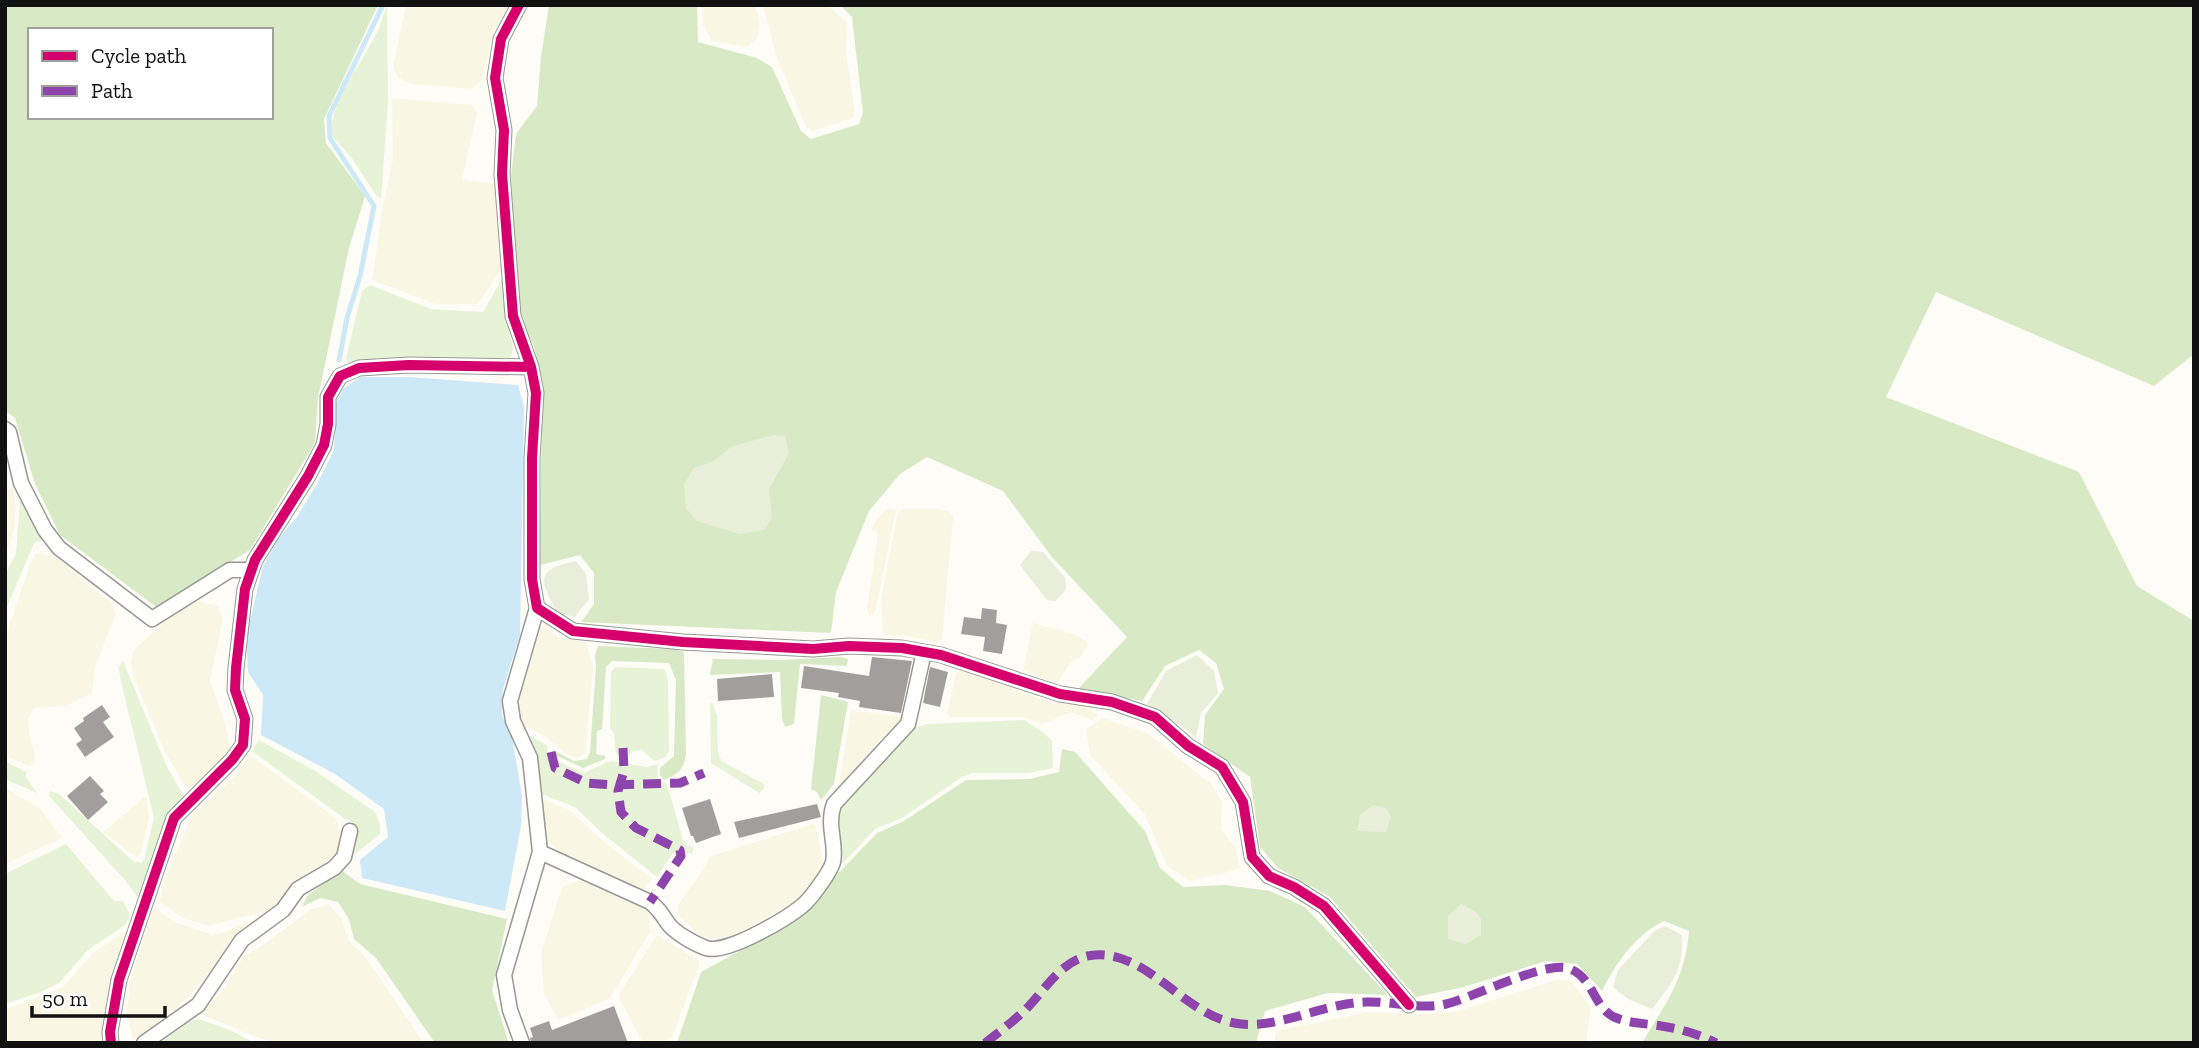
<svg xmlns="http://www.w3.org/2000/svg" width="2199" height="1048" font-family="'Zilla Slab',serif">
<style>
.farmland{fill:#f9f7e4}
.green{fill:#e7f3d7}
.forest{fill:#d8eac5;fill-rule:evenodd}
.cemetery{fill:#e9eedb}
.water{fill:#cde8f7}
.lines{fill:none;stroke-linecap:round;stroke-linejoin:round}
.stream{stroke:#cde8f7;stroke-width:5}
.building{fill:#a19f9c}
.minor-casing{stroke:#979795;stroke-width:17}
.minor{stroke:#fffffe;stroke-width:14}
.quiet{stroke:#8e44ad;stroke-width:9;stroke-dasharray:18 9;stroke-linecap:butt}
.cycleway-casing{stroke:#fff;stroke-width:15}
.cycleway{stroke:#d6006c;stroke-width:10}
</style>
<rect width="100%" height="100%" fill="#fdfcf7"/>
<path class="farmland" d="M 406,5 L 509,5 L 494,31 L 481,82 L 471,89 L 410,84 L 398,77 L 393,67 Z
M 703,5 L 755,5 L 760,23 L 757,39 L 747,47 L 712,41 L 702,24 Z
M 763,5 L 827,5 L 847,22 L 846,53 L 855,113 L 853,118 L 812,131 L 806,127 L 777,58 Z
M 392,98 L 472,105 L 477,113 L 462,180 L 495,184 L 504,265 L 478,304 L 436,304 L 372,280 L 383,206 L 393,159 Z
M 5,489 L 13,489 L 16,507 L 14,531 L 5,555 Z
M 887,509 L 896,510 L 875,613 L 870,616 L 867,609 L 878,533 L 871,530 L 876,520 Z
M 903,509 L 938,509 L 950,512 L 953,517 L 942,639 L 937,642 L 907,636 L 883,635 L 881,600 L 897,515 Z
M 38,553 L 55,557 L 111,603 L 116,613 L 96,665 L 92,693 L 69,705 L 35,708 L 28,719 L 30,738 L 35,754 L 34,762 L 30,767 L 5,755 L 5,638 L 32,559 Z
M 196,601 L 217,606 L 223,618 L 210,681 L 225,723 L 230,747 L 224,757 L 199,785 L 186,788 L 165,752 L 134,678 L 131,663 L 133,651 L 164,622 Z
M 1033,623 L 1076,635 L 1084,640 L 1088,645 L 1080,657 L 1071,662 L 1058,682 L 1050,682 L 1023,670 Z
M 544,626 L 559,638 L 583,641 L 587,645 L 593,669 L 585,753 L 579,758 L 568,755 L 544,736 L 523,725 L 519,708 L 518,689 L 539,627 Z
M 960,670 L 1047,701 L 1088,708 L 1098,715 L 1092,720 L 1071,712 L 1042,724 L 1023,717 L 950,717 L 947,714 L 956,674 Z
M 851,710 L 903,717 L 869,751 L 848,781 L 839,783 Z
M 1102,718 L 1149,734 L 1212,785 L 1222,802 L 1221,829 L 1236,849 L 1240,869 L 1190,881 L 1167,866 L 1144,813 L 1090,755 L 1086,729 Z
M 250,755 L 336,818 L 341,836 L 338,851 L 328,860 L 298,879 L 277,907 L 270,912 L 237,918 L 209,926 L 184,918 L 159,902 L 166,876 L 193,814 L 237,774 Z
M 5,788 L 40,808 L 62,838 L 5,864 Z
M 146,796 L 149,818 L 141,854 L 136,857 L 103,832 Z
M 540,798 L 571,811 L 596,835 L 652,879 L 642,890 L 560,852 L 545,837 Z
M 815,823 L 824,864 L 801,899 L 722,941 L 701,936 L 679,916 L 678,905 L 706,865 L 709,857 Z
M 580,880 L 649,911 L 650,932 L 609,999 L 558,1020 L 544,994 L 541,954 L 562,887 Z
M 329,904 L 341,918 L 349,941 L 364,955 L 424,1043 L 272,1043 L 200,1014 L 224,989 L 243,957 L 263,945 L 310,910 Z
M 154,907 L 172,921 L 212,935 L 223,933 L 250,920 L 190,996 L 142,1036 L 133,1040 L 127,1013 L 130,981 Z
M 129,929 L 102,1043 L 5,1043 L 5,1010 L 63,987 L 93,953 Z
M 657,935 L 699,961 L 699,966 L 672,1037 L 657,1043 L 643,1043 L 618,996 Z
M 1557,980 L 1571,980 L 1591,1008 L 1586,1043 L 1274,1043 L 1276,1031 L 1368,1012 L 1429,1014 L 1458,1011 Z"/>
<path class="green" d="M 387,5 L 388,103 L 381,198 L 376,195 L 351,157 L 331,135 C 331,100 360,66 375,36 C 381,26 383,15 387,5 Z
M 503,277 L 505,313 L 513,347 L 512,355 L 505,362 L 399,358 L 348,363 L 346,358 L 362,291 L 370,285 L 431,309 L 483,312 Z
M 20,500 L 43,540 L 34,543 L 5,612 L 5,574 L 16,554 Z
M 123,661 L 166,765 L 185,798 L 144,894 L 139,899 L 125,880 L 49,796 L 50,791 L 59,794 L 133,861 L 141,863 L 144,860 L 154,818 L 120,677 L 119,667 Z
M 615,667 L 665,669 L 668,682 L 669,751 L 666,757 L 654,761 L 642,750 L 633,751 L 626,757 L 616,754 L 614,734 L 610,728 L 611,672 Z
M 710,703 L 713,704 L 717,716 L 718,751 L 721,761 L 764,784 L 764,789 L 759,793 L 711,763 Z
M 1024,720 L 1043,732 L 1052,741 L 1053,768 L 1029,773 L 972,773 L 962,777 L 902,818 L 875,829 L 842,864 L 838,858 L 837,811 L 858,783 L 916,727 L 927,724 Z
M 524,733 L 547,745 L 548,757 L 584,773 L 610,761 L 647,767 L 658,764 L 657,781 L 664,781 L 670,794 L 684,844 L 694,848 L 692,853 L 673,853 L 657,877 L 602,833 L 575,807 L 536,792 L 536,753 Z
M 259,740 L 317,772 L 375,812 L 380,824 L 380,834 L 351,857 L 356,833 L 351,821 L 345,819 L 252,751 Z
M 5,761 L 26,772 L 26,777 L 37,793 L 5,779 Z
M 66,844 L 114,901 L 123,901 L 130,915 L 125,925 L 88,950 L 59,983 L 41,992 L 5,1004 L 5,874 Z
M 198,1019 L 230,1030 L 255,1043 L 160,1043 L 192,1020 Z"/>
<path class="forest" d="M 5,5 L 378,5 L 324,119 L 326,143 L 365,196 L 349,248 L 318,398 L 315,443 L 250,550 L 156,607 L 60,535 L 35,484 L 15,418 L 5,411 ZM 30,30 L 271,30 L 271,117 L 30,117 Z
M 549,5 L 697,5 L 698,42 L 757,58 L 772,67 L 801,131 L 811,139 L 859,124 L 863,113 L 852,17 L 840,5 L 2194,5 L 2194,354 L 2154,386 L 1936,292 L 1886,397 L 2079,472 L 2137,586 L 2194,621 L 2194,1043 L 1642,1043 C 1666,1003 1685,979 1689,931 L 1664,921 C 1635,935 1616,963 1602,991 L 1577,964 L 1546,961 L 1464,987 L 1416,997 L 1330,897 L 1278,868 L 1260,847 L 1250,777 L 1203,744 L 1205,715 L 1224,689 L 1216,663 L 1199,650 L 1165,666 L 1142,701 L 1078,689 L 1127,637 L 1051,556 L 1003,491 L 927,457 L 900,474 L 869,511 L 836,592 L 831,633 L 581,622 L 594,604 L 594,573 L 580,555 L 540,565 L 542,392 L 534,346 L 517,314 L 511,175 L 516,134 L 537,106 L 541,57 Z
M 598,646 L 672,649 L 684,652 L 686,754 C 684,770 678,774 664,780 L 660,775 L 660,768 L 674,756 L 676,680 L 669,663 L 612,661 L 606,667 L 602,729 L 597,731 L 596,754 L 605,756 L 605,759 L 583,768 L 555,755 L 553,750 L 574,761 L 587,759 L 590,752 L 596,666 L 595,655 Z
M 840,657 L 848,659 L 847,666 L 800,664 L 794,724 L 785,727 L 782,718 L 780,672 L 710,675 L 713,659 L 780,660 Z
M 821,695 L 848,702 L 834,784 L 821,800 L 817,792 L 811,789 Z
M 1062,749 L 1075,752 L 1145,831 L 1160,868 L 1183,887 L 1226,885 L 1270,891 L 1305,907 L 1388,995 L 1328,993 L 1265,1011 L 1256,1043 L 677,1043 L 701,972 L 749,946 L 803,910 L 877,833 L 904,821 L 966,780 L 1029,779 L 1059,772 Z
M 341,870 L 360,884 L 507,919 L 492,990 L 509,1043 L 435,1043 L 376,958 L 354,939 L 349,919 L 338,902 L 320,898 L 302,907 L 307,896 Z"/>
<path class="cemetery" d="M 773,435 L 785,436 L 789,453 L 769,489 L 772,518 L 764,530 L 740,534 L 697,521 L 686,508 L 684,484 L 694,468 L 714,461 L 731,447 Z
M 1031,551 L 1043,552 L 1066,579 L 1066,590 L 1055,601 L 1047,600 L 1020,565 Z
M 576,561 L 586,574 L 589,599 L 575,617 L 557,613 C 541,581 533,570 576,561 Z
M 1197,655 L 1214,671 L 1218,693 L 1201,713 L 1196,738 L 1185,729 L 1147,704 L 1166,671 Z
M 1373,805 L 1386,808 L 1391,817 L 1386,832 L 1357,831 L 1360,815 Z
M 1461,904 L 1475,911 L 1481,919 L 1481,935 L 1465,944 L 1448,939 L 1448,916 Z
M 1665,926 L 1682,935 C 1684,969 1672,984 1652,1009 L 1628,999 L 1613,987 L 1618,970 L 1654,931 Z"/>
<path class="water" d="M 360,377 L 410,377 L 518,385 L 524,407 L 520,635 L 503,689 L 502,716 L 511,732 L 522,796 L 521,826 L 505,911 L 362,878 L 360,860 L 388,837 L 384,809 L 335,774 L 261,735 L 263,695 L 248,672 L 246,638 L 263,566 L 278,539 L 297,517 L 318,482 L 334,450 L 336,402 L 343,389 Z"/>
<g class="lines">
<path class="stream" d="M 339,360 L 347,318 L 360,276 L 374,206 L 330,138 L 329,116 L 383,5"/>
</g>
<path class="building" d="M 982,608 L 997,610 L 996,623 L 1007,625 L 1002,654 L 983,651 L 985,637 L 961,634 L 964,617 L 981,619 Z
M 872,657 L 912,661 L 901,713 L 859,707 L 860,701 L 838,697 L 839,693 L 801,688 L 804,666 L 869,676 Z
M 930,667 L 948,672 L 940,707 L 923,703 Z
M 772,674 L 774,697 L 718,701 L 717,679 Z
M 102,705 L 110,717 L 103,722 L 114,737 L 85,757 L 76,744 L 82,740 L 74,728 L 84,721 L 83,718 Z
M 90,776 L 104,791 L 100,794 L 108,802 L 88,820 L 67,796 Z
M 710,799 L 721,834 L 696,843 L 693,836 L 691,836 L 682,808 Z
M 817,804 L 821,817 L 739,838 L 734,822 Z
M 614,1006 L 628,1043 L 531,1043 L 530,1038 L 533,1037 L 530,1028 L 549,1021 L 552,1030 Z"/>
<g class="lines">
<g class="minor-casing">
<path id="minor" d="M 519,5 L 501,39 L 495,78 L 504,130 L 502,174 L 513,316 L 531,367 L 536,393 L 532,458 L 532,579 L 537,608 L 573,631 L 683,642 L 813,649 L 849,646 L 902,648 L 941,655 L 1060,694 L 1112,702 L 1155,717 L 1188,746 L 1222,767 L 1243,802 L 1252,857 L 1269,876 L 1294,887 L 1324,906 L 1409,1005
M 5,429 L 9,432 L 21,483 L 45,530 L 59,548 L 152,619 L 230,570 L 251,570
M 540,852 L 650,902 C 658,908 661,913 667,922 C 673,932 695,944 706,948 C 726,955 786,919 802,906 C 810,900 831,871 833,862 C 837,843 826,826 834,804 L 908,724 L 924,652
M 111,1043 L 110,1032 L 119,980 L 174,818 L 232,760 L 243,745 L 245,719 L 235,690 L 236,668 L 245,589 L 255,560 L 308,476 L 324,445 L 328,424 L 328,397 L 340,376 L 359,368 L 409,365 L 531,367
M 144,1043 L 198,1005 L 242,940 L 283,910 L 298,889 L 334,868 L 344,857 L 350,831
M 522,1043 L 510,1010 L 504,975 L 540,852 L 530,758 L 513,721 L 510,701 L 537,608"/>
</g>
<use href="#minor" class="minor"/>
<path class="quiet" d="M 623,748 L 624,771 L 618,791 L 621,812 L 636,828 L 680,850 L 681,856 L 650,902
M 551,752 L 555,768 L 587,783 L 612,785 L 680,783 L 704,773
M 985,1043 C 998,1033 1011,1023 1022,1013 C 1045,992 1061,957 1095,955 C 1150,951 1186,1019 1241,1024 C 1282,1028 1324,1003 1366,1002 C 1392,1001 1420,1010 1446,1004 C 1474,997 1543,962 1567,968 C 1593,975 1593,1007 1614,1017 C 1628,1023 1640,1023 1655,1025 C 1676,1028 1697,1033 1716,1043"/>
<g class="cycleway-casing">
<path id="cycleway" d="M 519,5 L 501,39 L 495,78 L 504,130 L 502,174 L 513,316 L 531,367 L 536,393 L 532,458 L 532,579 L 537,608 L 573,631 L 683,642 L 813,649 L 849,646 L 902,648 L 941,655 L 1060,694 L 1112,702 L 1155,717 L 1188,746 L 1222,767 L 1243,802 L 1252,857 L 1269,876 L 1294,887 L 1324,906 L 1409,1005
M 111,1043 L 110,1032 L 119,980 L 174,818 L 232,760 L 243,745 L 245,719 L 235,690 L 236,668 L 245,589 L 255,560 L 308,476 L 324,445 L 328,424 L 328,397 L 340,376 L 359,368 L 409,365 L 531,367"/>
</g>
<use href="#cycleway" class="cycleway"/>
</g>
<rect width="2199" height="1048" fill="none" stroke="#111111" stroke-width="14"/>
<rect x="28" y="28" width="245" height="91" fill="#ffffff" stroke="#a0a0a0" stroke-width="2"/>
<rect x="42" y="51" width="35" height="10" fill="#d6006c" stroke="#a0a0a0" stroke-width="2"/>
<text x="91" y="63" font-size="21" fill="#111111">Cycle path</text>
<rect x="42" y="86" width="35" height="10" fill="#8e44ad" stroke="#a0a0a0" stroke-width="2"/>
<text x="91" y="98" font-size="21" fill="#111111">Path</text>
<path d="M32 1006v10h133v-10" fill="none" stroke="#111111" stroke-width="3.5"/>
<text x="42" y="1006" font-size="21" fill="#111111" stroke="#ffffff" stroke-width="5" paint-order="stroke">50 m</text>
</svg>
